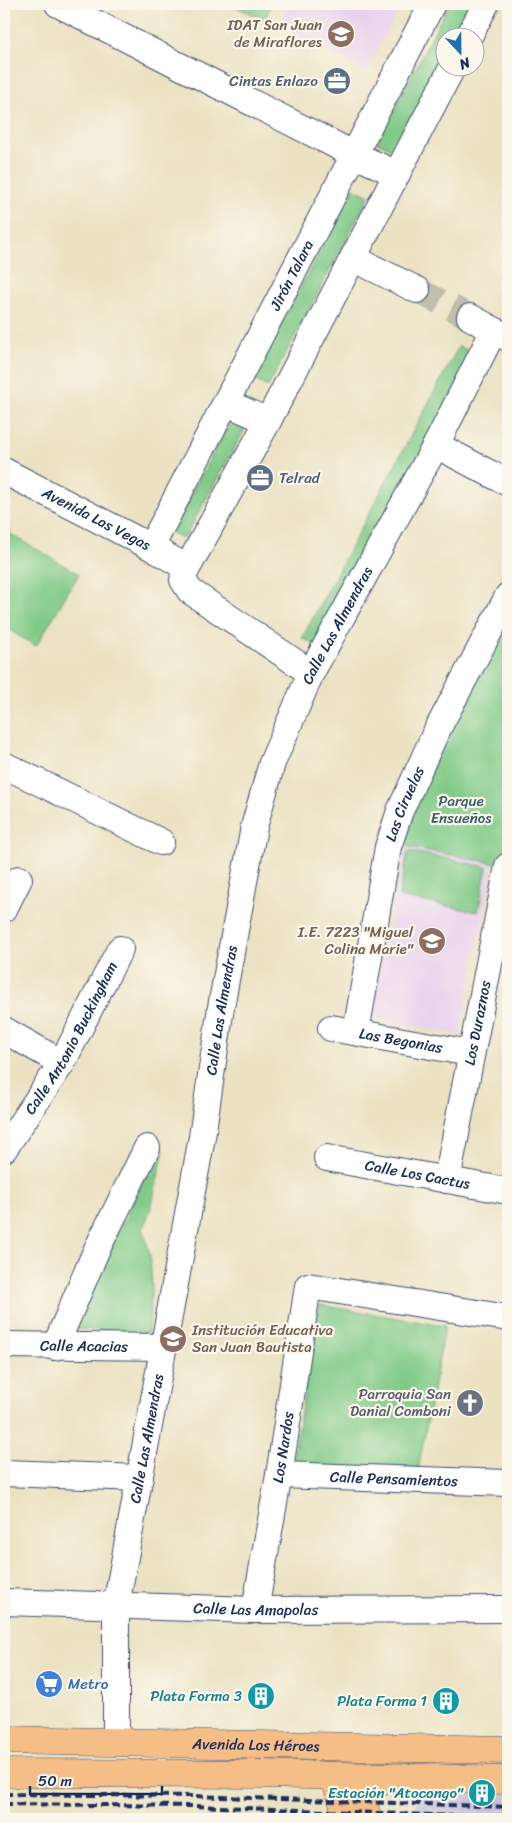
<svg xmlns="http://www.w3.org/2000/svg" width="512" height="1823" font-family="Sriracha,sans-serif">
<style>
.built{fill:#e9d2ed}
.industrial{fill:#c9bfd7}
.green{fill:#80ca87;stroke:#4e7c72}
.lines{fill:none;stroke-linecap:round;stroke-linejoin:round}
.minor-tunnel{stroke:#c1beae;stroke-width:26;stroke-dasharray:26 13;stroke-linecap:butt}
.minor-casing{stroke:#3a4a6d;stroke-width:28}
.major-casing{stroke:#3a4a6d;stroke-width:29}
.minor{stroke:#fff;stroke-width:26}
.major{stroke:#f6be87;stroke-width:28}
.rail{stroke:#1b2f5e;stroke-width:4;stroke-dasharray:8 4;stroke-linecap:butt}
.labels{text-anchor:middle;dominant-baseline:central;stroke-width:4.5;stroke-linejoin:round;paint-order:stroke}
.education-label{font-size:15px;fill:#785e54;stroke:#fbf7ec;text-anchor:end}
.service-label{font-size:15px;fill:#4e5e75;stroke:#fbf7ec;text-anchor:end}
.street-label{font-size:15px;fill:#1b2f5e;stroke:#fbf7ec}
.park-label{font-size:15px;fill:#395e6a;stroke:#fbf7ec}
.worship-label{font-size:15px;fill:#5b616d;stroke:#fbf7ec;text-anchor:end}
.shop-label{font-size:15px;fill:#366cbe;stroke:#fbf7ec;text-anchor:start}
.culture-label{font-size:15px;fill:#0d838f;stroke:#fbf7ec;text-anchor:end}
</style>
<rect width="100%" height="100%" fill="#fbf7ec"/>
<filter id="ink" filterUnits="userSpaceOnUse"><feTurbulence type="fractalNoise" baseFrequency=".02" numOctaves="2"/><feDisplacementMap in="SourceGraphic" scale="10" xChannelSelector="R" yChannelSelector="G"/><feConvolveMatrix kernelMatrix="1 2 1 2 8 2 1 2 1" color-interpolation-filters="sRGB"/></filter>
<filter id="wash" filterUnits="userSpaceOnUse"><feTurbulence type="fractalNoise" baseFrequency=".0096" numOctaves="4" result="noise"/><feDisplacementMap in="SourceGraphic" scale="20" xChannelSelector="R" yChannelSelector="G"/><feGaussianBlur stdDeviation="1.12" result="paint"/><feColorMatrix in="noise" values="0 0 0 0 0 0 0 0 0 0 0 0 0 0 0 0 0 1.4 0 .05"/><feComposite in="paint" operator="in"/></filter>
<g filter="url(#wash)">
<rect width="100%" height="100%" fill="#ebe2c2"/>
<path class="built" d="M 290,4 L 402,4 L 366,71 L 278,25 Z
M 405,847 L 493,864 L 460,1035 L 370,1018 Z"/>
<path class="industrial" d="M 508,1783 L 508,1819 L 415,1819 L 416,1790 Z"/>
<path class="green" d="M 230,4 L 272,4 L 264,20 Z
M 449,4 L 472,4 L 455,37 L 444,38 L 444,57 L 396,151 L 377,142 Z
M 353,188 L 369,196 L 268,387 L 252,379 Z
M 459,346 L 477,355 L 319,647 L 302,638 Z
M 243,399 L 257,407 L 184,539 L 170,532 Z
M 4,530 L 79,574 L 36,646 L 4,627 Z
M 499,634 L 508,634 L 508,847 L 502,865 L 399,845 L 414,800 Z
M 408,851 L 487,867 L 478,912 L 399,897 Z
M 164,1150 L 151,1208 L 143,1228 L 150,1255 L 152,1285 L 148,1333 L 76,1329 L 76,1318 L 145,1177 Z
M 320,1305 L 445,1326 L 418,1471 L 291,1468 Z"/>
</g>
<g filter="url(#ink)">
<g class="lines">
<path class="minor-tunnel" d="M 417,290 L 470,317"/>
<g class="minor-casing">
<g id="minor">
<path d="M 58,4 L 355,155 L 397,174"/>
<path d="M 468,38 L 486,4"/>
<path d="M 353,258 L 417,290"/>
<path d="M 470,317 L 508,338"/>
<path d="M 227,403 L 268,421"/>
<path d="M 436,445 L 508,483"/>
<path id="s1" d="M 4,471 L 151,547 L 187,568"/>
<path id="s2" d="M 151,547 L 432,4"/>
<path d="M 311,673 L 190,591 L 183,580 L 184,574 L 268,421 L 452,68"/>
<path d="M 4,765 L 161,842"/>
<path d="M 4,909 L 19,879"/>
<path id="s3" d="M 331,1028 L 470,1053"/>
<path d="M 4,1030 L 62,1063"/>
<path id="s4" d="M 356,1032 L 388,847 L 400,811 L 435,734 L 508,596"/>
<path id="s5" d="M 4,1149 L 62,1063 L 120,949"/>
<path id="s6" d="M 327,1158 L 508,1191"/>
<path id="s7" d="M 447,1180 L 508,866"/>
<path id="s8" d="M 4,1345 L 164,1347"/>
<path d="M 55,1347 L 96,1251 L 147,1148"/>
<path d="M 4,1473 L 140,1478"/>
<path id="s9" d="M 279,1475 L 508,1483"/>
<path id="s10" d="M 4,1602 L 255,1610 L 508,1609"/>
<path id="s11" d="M 255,1610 L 279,1475 L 308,1286 L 508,1318"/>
<path id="s12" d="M 116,1741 L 116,1606 L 202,1137 L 221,1007 L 254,827 L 272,763 L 311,673 L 436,445 L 494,330"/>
</g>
</g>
<g class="major-casing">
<g id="major">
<path id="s13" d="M 4,1740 L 508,1750"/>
<path d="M 4,1773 L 264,1774 L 508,1780"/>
<path d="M 332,1776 C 340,1791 346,1802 343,1819"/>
<path d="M 369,1819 C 356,1802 373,1786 387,1777"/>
</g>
</g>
<use href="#minor" class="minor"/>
<use href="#major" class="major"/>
<path class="rail" d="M 4,1794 L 193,1796 L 508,1807
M 4,1804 L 193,1806 L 508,1818"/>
</g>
</g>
<defs>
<g id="university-disc" transform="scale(1.4375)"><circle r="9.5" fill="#8d6e63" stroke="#fbf7ec"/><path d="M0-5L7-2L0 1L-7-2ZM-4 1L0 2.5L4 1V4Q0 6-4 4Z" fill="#fff"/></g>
<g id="office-disc" transform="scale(1.4375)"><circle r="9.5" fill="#5c6f8a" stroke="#fbf7ec"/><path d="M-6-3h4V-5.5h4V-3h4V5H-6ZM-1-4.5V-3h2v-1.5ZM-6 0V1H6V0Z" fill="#fff"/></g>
<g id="school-disc" transform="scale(1.4375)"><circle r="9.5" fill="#8d6e63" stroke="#fbf7ec"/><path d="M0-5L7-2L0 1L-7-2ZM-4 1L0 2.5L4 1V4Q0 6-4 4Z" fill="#fff"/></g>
<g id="church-disc" transform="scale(1.4375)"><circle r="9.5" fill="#6b7280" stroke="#fbf7ec"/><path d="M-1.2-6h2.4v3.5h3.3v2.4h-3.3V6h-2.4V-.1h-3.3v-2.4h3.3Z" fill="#fff"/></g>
<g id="supermarket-disc" transform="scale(1.4375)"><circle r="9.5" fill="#3f7fe0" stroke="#fbf7ec"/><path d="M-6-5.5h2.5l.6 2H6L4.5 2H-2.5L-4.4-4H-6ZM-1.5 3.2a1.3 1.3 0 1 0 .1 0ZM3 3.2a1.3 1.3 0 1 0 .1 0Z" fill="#fff"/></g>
<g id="building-disc" transform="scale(1.4375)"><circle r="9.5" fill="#0f9aa8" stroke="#fbf7ec"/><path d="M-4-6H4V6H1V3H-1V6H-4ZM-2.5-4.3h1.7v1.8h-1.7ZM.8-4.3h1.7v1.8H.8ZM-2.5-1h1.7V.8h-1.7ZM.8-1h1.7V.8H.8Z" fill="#fff"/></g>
</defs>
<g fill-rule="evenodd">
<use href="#university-disc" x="341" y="34"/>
<use href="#office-disc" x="337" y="81"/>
<use href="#office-disc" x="260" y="478"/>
<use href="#school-disc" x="432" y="941"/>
<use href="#school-disc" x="173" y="1339"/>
<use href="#church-disc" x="470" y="1403"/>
<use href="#supermarket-disc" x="49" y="1684"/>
<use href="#building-disc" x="261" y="1696"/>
<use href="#building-disc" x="446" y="1701"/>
<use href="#building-disc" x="482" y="1793"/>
</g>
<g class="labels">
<g class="education-label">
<text x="322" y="25">IDAT San Juan<tspan x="322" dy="17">de Miraflores</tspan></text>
<text x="413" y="932">I.E. 7223 "Miguel<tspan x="413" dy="17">Colina Marie"</tspan></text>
<text x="192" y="1330" text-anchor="start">Institución Educativa<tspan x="192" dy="17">San Juan Bautista</tspan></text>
</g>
<g class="service-label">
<text x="318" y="81">Cintas Enlazo</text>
<text x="279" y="478" text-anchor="start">Telrad</text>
</g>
<g class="street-label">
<text stroke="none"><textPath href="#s2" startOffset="306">Jirón Talara</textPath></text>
<text stroke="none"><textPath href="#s1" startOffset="104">Avenida Las Vegas</textPath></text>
<text stroke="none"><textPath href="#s12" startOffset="1145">Calle Las Almendras</textPath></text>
<text stroke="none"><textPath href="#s4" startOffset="234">Las Ciruelas</textPath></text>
<text stroke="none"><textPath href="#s12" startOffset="740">Calle Las Almendras</textPath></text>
<text stroke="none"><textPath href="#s7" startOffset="160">Los Duraznos</textPath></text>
<text stroke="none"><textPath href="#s5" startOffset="130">Calle Antonio Buckingham</textPath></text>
<text stroke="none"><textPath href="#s3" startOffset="71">Las Begonias</textPath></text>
<text stroke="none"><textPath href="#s6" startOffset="92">Calle Los Cactus</textPath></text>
<text stroke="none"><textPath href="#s8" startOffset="80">Calle Acacias</textPath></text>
<text stroke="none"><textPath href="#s12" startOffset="305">Calle Las Almendras</textPath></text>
<text stroke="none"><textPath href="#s11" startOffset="165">Los Nardos</textPath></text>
<text stroke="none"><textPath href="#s9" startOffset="115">Calle Pensamientos</textPath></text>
<text stroke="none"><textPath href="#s10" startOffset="252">Calle Las Amapolas</textPath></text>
<text stroke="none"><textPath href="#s13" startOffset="252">Avenida Los Héroes</textPath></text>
</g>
<g class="park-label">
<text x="461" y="801">Parque<tspan x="461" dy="17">Ensueños</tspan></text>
</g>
<g class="worship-label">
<text x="451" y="1394">Parroquia San<tspan x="451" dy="17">Danial Comboni</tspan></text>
</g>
<g class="shop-label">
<text x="68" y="1684">Metro</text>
</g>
<g class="culture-label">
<text x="242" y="1696">Plata Forma 3</text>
<text x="427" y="1701">Plata Forma 1</text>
<text x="463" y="1793">Estación "Atocongo"</text>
</g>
</g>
<rect width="512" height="1823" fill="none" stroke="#fbf7ec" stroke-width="20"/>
<g transform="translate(460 52) rotate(158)"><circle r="24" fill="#fbf7ec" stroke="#a1a7b3"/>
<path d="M0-4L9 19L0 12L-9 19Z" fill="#1f6fb2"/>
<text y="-8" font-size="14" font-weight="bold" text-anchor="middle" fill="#1b2f5e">N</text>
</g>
<path d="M30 1786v8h132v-8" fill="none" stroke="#1b2f5e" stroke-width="2.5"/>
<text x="38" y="1786" font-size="15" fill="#1b2f5e" stroke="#fbf7ec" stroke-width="4" paint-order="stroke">50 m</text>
</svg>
